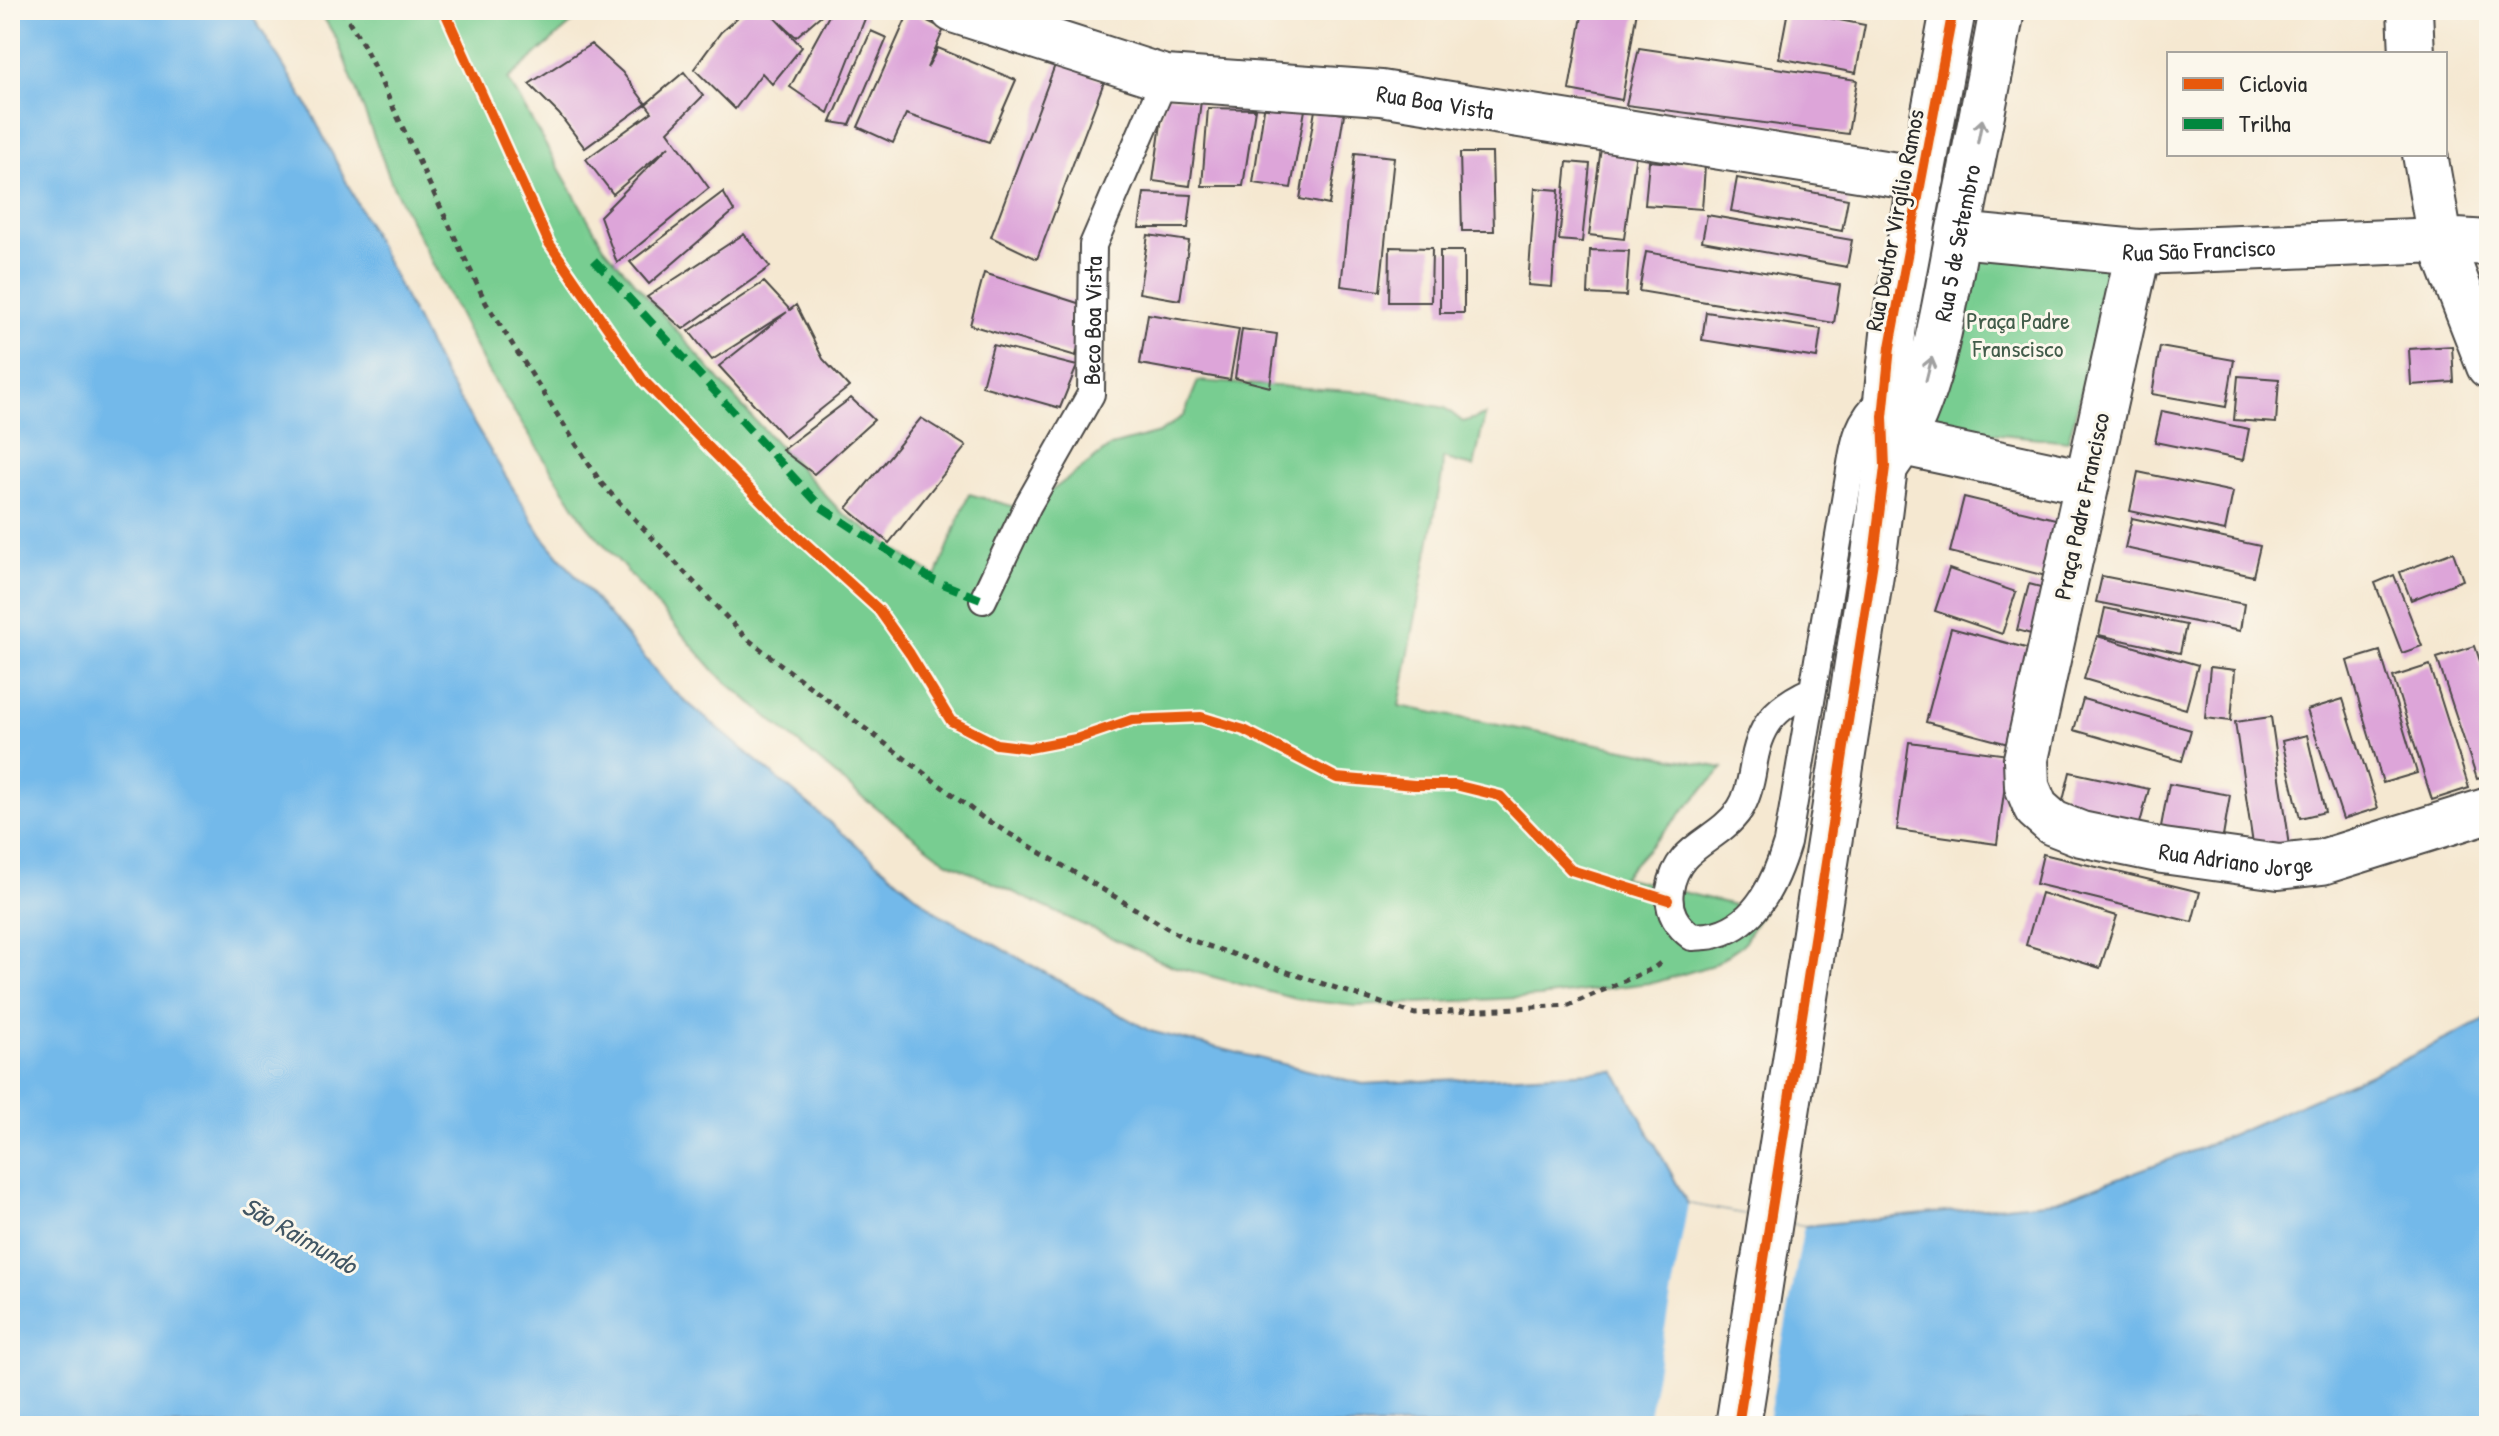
<svg xmlns="http://www.w3.org/2000/svg" width="2499" height="1436" font-family="'Patrick Hand',sans-serif">
<style>
.green{fill:#78cd91;stroke:#527c5e;stroke-width:2}
.water{fill:#73b9ea;stroke:#4f728a;stroke-width:2}
.pier{fill:#f5e8d1}
.building{fill:#dda5d9}
.lines{fill:none;stroke-linecap:round;stroke-linejoin:round}
.lane-casing{stroke:#494744;stroke-width:30}
.street-casing{stroke:#494744;stroke-width:48}
.secondary-casing{stroke:#494744;stroke-width:48}
.path{stroke:#494744;stroke-width:5;stroke-dasharray:6 6;stroke-linecap:butt}
.lane{stroke:#fff;stroke-width:26}
.street{stroke:#fff;stroke-width:44}
.secondary{stroke:#fff;stroke-width:44}
.quiet{stroke:#00873e;stroke-width:8;stroke-dasharray:16 8;stroke-linecap:butt}
.cycleway-casing{stroke:#fbf7ec;stroke-width:15}
.cycleway{stroke:#e8590c;stroke-width:10}
.oneway{stroke:#a0a0a0}
.labels{text-anchor:middle;dominant-baseline:central;stroke-width:6;stroke-linejoin:round;paint-order:stroke}
.street-label{font-size:24px;fill:#2b2b2b;stroke:#fbf7ec}
.park-label{font-size:24px;fill:#425c4a;stroke:#fbf7ec}
.water-label{font-size:26px;font-style:italic;fill:#415664;stroke:#fbf7ec}
</style>
<rect width="100%" height="100%" fill="#fbf7ec"/>
<filter id="ink" filterUnits="userSpaceOnUse"><feTurbulence type="fractalNoise" baseFrequency=".0125" numOctaves="2"/><feDisplacementMap in="SourceGraphic" scale="16" xChannelSelector="R" yChannelSelector="G"/><feConvolveMatrix kernelMatrix="1 2 1 2 8 2 1 2 1" color-interpolation-filters="sRGB"/></filter>
<filter id="wash" filterUnits="userSpaceOnUse"><feTurbulence type="fractalNoise" baseFrequency=".006" numOctaves="4" result="noise"/><feDisplacementMap in="SourceGraphic" scale="32" xChannelSelector="R" yChannelSelector="G"/><feGaussianBlur stdDeviation="1.8" result="paint"/><feColorMatrix in="noise" values="0 0 0 0 0 0 0 0 0 0 0 0 0 0 0 0 0 1.4 0 .05"/><feComposite in="paint" operator="in"/></filter>
<g filter="url(#wash)">
<rect width="100%" height="100%" fill="#f5e8d1"/>
<path class="green" d="M 319,10 L 587,10 L 508,79 L 604,247 L 748,413 L 841,512 L 936,577 L 969,494 L 1026,510 L 1111,446 L 1159,433 L 1184,415 L 1198,381 L 1367,392 L 1445,408 L 1463,422 L 1485,415 L 1474,467 L 1443,458 L 1442,475 L 1399,706 L 1723,768 L 1622,877 L 1762,912 L 1743,944 L 1713,965 L 1657,982 L 1539,997 L 1356,1006 L 1296,999 L 1172,966 L 946,861 L 858,794 L 716,673 L 586,524 L 486,368 L 392,184 L 337,40 Z
M 1957,247 L 2117,262 L 2068,441 L 1923,426 Z"/>
<path class="water" d="M 10,10 L 249,10 L 308,106 L 442,371 L 542,536 L 670,688 L 936,912 L 1150,1031 L 1363,1084 L 1615,1071 L 1688,1204 L 1804,1226 L 2056,1201 L 2200,1148 L 2403,1060 L 2489,1018 L 2489,1426 L 10,1426 Z"/>
<path class="pier" d="M 1688,1204 L 1804,1226 L 1767,1426 L 1647,1426 Z"/>
<g id="blocks">
<path class="building" d="M 746,10 L 827,10 L 796,37 L 774,17 L 802,47 L 772,84 L 762,73 L 735,109 L 694,69 L 721,32 Z
M 832,10 L 853,10 L 866,16 L 828,113 L 790,87 Z
M 1583,10 L 1637,10 L 1622,100 L 1569,90 Z
M 1788,10 L 1865,25 L 1856,73 L 1779,58 Z
M 909,12 L 944,29 L 927,68 L 938,48 L 1016,80 L 989,142 L 906,114 L 893,143 L 858,127 Z
M 871,31 L 887,38 L 850,125 L 831,122 Z
M 591,44 L 622,72 L 646,104 L 585,148 L 559,114 L 529,84 Z
M 1639,48 L 1857,80 L 1848,134 L 1626,105 Z
M 1058,57 L 1104,82 L 1037,259 L 991,237 Z
M 684,72 L 703,96 L 668,131 L 709,188 L 617,263 L 600,216 L 669,146 L 613,194 L 586,159 L 652,112 L 646,104 Z
M 1165,95 L 1201,101 L 1190,186 L 1153,181 Z
M 1265,102 L 1305,110 L 1291,188 L 1253,183 Z
M 1208,108 L 1255,109 L 1243,186 L 1202,186 Z
M 1315,110 L 1344,114 L 1329,205 L 1300,199 Z
M 1601,148 L 1636,153 L 1624,239 L 1589,235 Z
M 1355,153 L 1394,157 L 1380,291 L 1341,286 Z
M 1460,153 L 1492,153 L 1494,231 L 1462,231 Z
M 1649,161 L 1705,166 L 1702,209 L 1645,205 Z
M 1567,162 L 1590,164 L 1582,242 L 1559,240 Z
M 1737,178 L 1848,199 L 1842,231 L 1731,211 Z
M 1535,188 L 1559,190 L 1552,287 L 1528,285 Z
M 723,192 L 734,211 L 649,284 L 630,262 Z
M 1144,193 L 1192,195 L 1188,228 L 1139,228 Z
M 1707,215 L 1852,240 L 1847,267 L 1702,241 Z
M 744,234 L 770,267 L 683,329 L 647,297 Z
M 1148,235 L 1189,241 L 1180,300 L 1139,293 Z
M 1390,247 L 1432,248 L 1431,302 L 1389,302 Z
M 1590,250 L 1629,251 L 1626,296 L 1588,294 Z
M 1440,251 L 1464,251 L 1464,313 L 1440,313 Z
M 1646,252 L 1840,285 L 1834,323 L 1639,291 Z
M 984,273 L 1087,306 L 1076,356 L 970,325 Z
M 764,282 L 790,310 L 796,305 L 823,359 L 849,387 L 785,438 L 719,366 L 787,312 L 712,360 L 689,331 Z
M 1706,312 L 1821,329 L 1817,358 L 1702,340 Z
M 1148,314 L 1239,329 L 1230,380 L 1140,364 Z
M 1242,329 L 1277,334 L 1270,387 L 1235,378 Z
M 993,345 L 1077,366 L 1060,408 L 982,386 Z
M 2452,346 L 2454,382 L 2411,385 L 2409,349 Z
M 2160,347 L 2234,360 L 2226,407 L 2152,394 Z
M 2238,376 L 2279,379 L 2276,423 L 2234,420 Z
M 851,398 L 874,420 L 814,474 L 782,450 Z
M 2162,411 L 2249,429 L 2243,460 L 2155,442 Z
M 921,418 L 966,446 L 889,543 L 847,508 Z
M 2138,472 L 2233,492 L 2225,531 L 2130,511 Z
M 1964,497 L 2068,522 L 2054,578 L 1950,552 Z
M 2132,518 L 2260,546 L 2253,576 L 2125,548 Z
M 2453,552 L 2463,580 L 2411,600 L 2400,572 Z
M 1949,569 L 2016,592 L 2002,634 L 1935,611 Z
M 2394,575 L 2422,646 L 2402,653 L 2375,583 Z
M 2102,576 L 2244,604 L 2240,631 L 2096,602 Z
M 2029,584 L 2052,590 L 2041,637 L 2017,630 Z
M 2105,608 L 2186,625 L 2180,653 L 2099,635 Z
M 1951,628 L 2037,651 L 2012,745 L 1926,722 Z
M 2097,636 L 2198,665 L 2186,709 L 2084,679 Z
M 2475,646 L 2489,688 L 2489,776 L 2477,779 L 2437,658 Z
M 2380,651 L 2417,773 L 2383,783 L 2347,661 Z
M 2430,665 L 2469,788 L 2432,800 L 2393,677 Z
M 2210,667 L 2235,670 L 2231,721 L 2205,718 Z
M 2083,699 L 2191,730 L 2182,761 L 2074,730 Z
M 2343,699 L 2378,808 L 2343,819 L 2307,710 Z
M 2271,717 L 2290,846 L 2254,851 L 2235,722 Z
M 2307,735 L 2325,812 L 2300,818 L 2282,741 Z
M 1909,742 L 2009,755 L 1997,844 L 1897,830 Z
M 2070,772 L 2149,789 L 2138,831 L 2060,813 Z
M 2169,784 L 2230,795 L 2222,843 L 2160,832 Z
M 2043,854 L 2200,892 L 2192,922 L 2036,884 Z
M 2041,893 L 2117,916 L 2100,968 L 2026,945 Z"/>
</g>
</g>
<g filter="url(#ink)">
<use href="#blocks" fill-opacity="0" stroke="#494744" stroke-width="2"/>
<g class="lines">
<g class="lane-casing">
<g id="lane">
<path id="s1" d="M 983,600 L 1028,505 L 1091,394 L 1093,245 L 1165,78"/>
<path d="M 1813,690 C 1774,707 1759,726 1753,768 C 1751,781 1747,798 1740,809 C 1717,843 1677,844 1670,890 C 1667,911 1676,925 1692,937 C 1700,936 1709,937 1717,934 C 1758,923 1776,879 1787,843 L 1849,477 C 1854,441 1857,421 1884,396"/>
</g>
</g>
<g class="street-casing">
<g id="street">
<path id="s2" d="M 953,10 L 1165,78 L 1381,93 L 1922,179"/>
<path d="M 2410,10 L 2412,54"/>
<path d="M 2425,154 L 2440,240 L 2489,243"/>
<path id="s3" d="M 1958,235 L 2138,252 L 2440,240 L 2489,366"/>
<path id="s4" d="M 2138,252 L 2026,759 L 2027,786 L 2036,808 L 2053,823 L 2081,834 L 2163,851 L 2279,867 L 2322,862 L 2489,810"/>
<path d="M 1882,439 L 1894,325 L 1953,10"/>
<path d="M 1903,443 L 2086,482"/>
</g>
</g>
<g class="secondary-casing">
<g id="secondary">
<path id="s5" d="M 1886,466 C 1932,402 1942,316 1957,239 C 1972,163 1988,87 2002,10"/>
<path d="M 1738,1426 L 1874,555 L 1885,467 L 1882,439 L 1903,443"/>
</g>
</g>
<path class="path" d="M 342,10 L 363,44 L 486,303 L 601,483 L 746,638 L 983,818 L 1184,938 L 1415,1014 L 1569,1005 L 1654,968 L 1664,960"/>
<use href="#lane" class="lane"/>
<use href="#street" class="street"/>
<use href="#secondary" class="secondary"/>
<path class="quiet" d="M 594,260 L 821,507 L 933,580 L 983,600"/>
<g class="cycleway-casing">
<path id="cycleway" d="M 444,10 L 549,243 L 644,381 L 782,522 L 879,610 L 910,654 L 951,721 L 996,744 L 1029,748 L 1076,739 L 1132,720 L 1201,717 L 1244,730 L 1337,778 L 1414,785 L 1455,785 L 1500,796 L 1571,870 L 1668,900
M 1738,1426 L 1874,555 L 1885,467 L 1883,417 L 1890,347 L 1953,10"/>
</g>
<use href="#cycleway" class="cycleway"/>
</g>
<defs><path id="oneway-shaft" d="M-6 0H5M1.5-3L5.5 0L1.5 3" fill="none" stroke-width="1.6" stroke-linecap="round" stroke-linejoin="round" transform="scale(2)"/></defs>
<g class="oneway">
<use href="#oneway-shaft" transform="translate(1980 131) rotate(-79)"/>
<use href="#oneway-shaft" transform="translate(1929 369) rotate(-76)"/>
</g>
</g>
<g class="labels">
<g class="street-label">
<text stroke="none"><textPath href="#s2" startOffset="494">Rua Boa Vista</textPath></text>
<text transform="translate(1894 220) rotate(-79)">Rua Doutor Virgílio Ramos</text>
<text stroke="none"><textPath href="#s5" startOffset="236">Rua 5 de Setembro</textPath></text>
<text stroke="none"><textPath href="#s3" startOffset="242">Rua São Francisco</textPath></text>
<text stroke="none"><textPath href="#s1" startOffset="306">Beco Boa Vista</textPath></text>
<text transform="translate(2081 506) rotate(-78)">Praça Padre Francisco</text>
<text stroke="none"><textPath href="#s4" startOffset="780">Rua Adriano Jorge</textPath></text>
</g>
<g class="park-label">
<text x="2018" y="320">Praça Padre<tspan x="2018" dy="28">Franscisco</tspan></text>
</g>
<g class="water-label">
<text transform="translate(300 1235) rotate(30)">São Raimundo</text>
</g>
</g>
<rect width="2499" height="1436" fill="none" stroke="#fbf7ec" stroke-width="40"/>
<rect x="2167" y="52" width="280" height="104" fill="#fbf7ec" stroke="#a8a59f" stroke-width="2"/>
<rect x="2183" y="78" width="40" height="12" fill="#e8590c" stroke="#a8a59f" stroke-width="2"/>
<text x="2239" y="92" font-size="24" fill="#2b2b2b">Ciclovia</text>
<rect x="2183" y="118" width="40" height="12" fill="#00873e" stroke="#a8a59f" stroke-width="2"/>
<text x="2239" y="132" font-size="24" fill="#2b2b2b">Trilha</text>
</svg>
